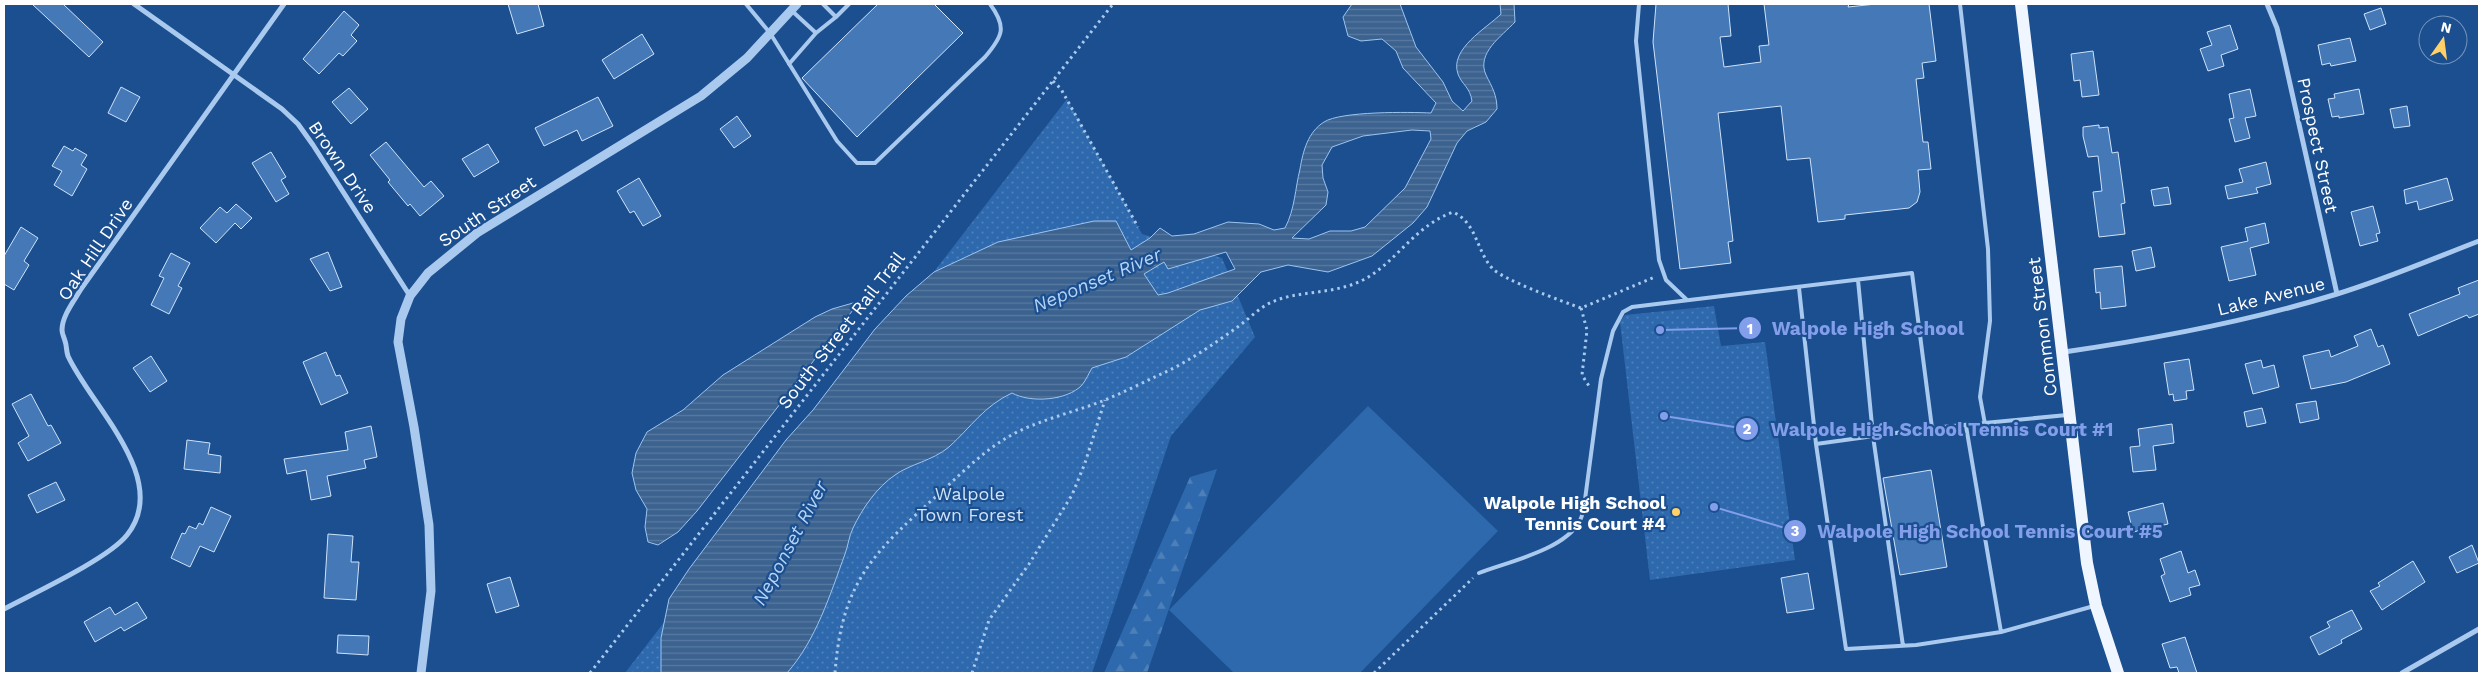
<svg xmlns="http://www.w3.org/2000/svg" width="2483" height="677" font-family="'Work Sans',sans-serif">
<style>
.green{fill:#2e69ad}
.forest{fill:url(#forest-firs)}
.park{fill:url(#park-dots)}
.water{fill:url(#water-rules);stroke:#9cc4f0;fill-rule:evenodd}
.building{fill:#4478b7;stroke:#cfe3fa}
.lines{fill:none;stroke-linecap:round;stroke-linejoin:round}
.path{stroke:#a9c9ee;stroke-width:3;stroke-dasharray:2.5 4;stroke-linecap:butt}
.service{stroke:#a9c9ee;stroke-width:4}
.minor{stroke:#a9c9ee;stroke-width:5}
.tertiary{stroke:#a9c9ee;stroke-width:9}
.primary{stroke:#f0f6ff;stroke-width:12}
.poi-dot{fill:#ffd166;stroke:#1b4f8f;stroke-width:2}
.labels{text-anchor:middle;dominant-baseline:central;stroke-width:4.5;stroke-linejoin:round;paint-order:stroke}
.street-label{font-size:18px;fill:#fff;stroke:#1b4f8f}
.park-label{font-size:18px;fill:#cfe3fa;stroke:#1b4f8f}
.poi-label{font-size:18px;font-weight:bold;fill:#fff;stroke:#1b4f8f;text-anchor:end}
.water-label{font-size:19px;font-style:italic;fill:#b5d3f5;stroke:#1b4f8f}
.leader{fill:none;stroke:#839eea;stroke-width:2}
.callout-dot{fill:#839eea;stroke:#1b4f8f;stroke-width:2}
.mark-label{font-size:15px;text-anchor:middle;font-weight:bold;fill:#fff}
.callout-label{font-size:19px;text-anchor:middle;font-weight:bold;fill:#839eea;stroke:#1b4f8f;stroke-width:4.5;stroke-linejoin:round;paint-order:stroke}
</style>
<defs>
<pattern id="forest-firs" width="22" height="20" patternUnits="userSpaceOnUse" patternTransform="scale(1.25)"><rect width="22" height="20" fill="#2e69ad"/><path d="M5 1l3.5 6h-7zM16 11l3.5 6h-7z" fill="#4d80b9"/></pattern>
<pattern id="park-dots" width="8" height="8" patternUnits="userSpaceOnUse" patternTransform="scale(1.25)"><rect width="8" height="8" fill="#2e69ad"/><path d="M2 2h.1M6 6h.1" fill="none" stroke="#4d80b9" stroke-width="1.8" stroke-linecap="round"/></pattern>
<pattern id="water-rules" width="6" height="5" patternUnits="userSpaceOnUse" patternTransform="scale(1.25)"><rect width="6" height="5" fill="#3c6290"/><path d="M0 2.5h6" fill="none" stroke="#597aa1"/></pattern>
</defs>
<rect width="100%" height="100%" fill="#1b4f8f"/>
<path class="green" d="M 1368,406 L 1498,531 L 1360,673 L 1234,673 L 1169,610 Z"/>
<path class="forest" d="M 1217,469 L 1147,673 L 1104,673 L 1190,477 Z"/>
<path class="park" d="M 1067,99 L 1142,234 L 1222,258 L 1255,337 L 1171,436 L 1092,673 L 625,673 Z
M 1714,306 L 1721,346 L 1765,342 L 1795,560 L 1650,580 L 1620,322 L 1625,315 Z"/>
<path class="water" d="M 1352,4 L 1400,4 L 1416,47 L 1443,82 L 1452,101 L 1463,111 L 1472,101 C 1470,87 1462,85 1458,74 C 1449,49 1487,28 1501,14 L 1500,4 L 1514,4 L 1515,22 C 1502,36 1476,53 1486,75 C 1492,87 1497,95 1497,109 L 1486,122 L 1467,131 L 1457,143 L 1427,207 L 1413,223 L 1372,256 L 1328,272 L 1288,265 L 1261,272 L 1232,301 L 1200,310 L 1126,357 L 1092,368 C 1089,373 1086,380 1082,385 C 1067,401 1030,403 1012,393 C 984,406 971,427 949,447 C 932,461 910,464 895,475 C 877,487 862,509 853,528 C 849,536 848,546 845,554 C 830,595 816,640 787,673 L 661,673 L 661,638 L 669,599 L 689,569 L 786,440 L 813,410 L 875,329 L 906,296 L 934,272 L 998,242 L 1094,221 L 1116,221 L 1131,250 L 1150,238 L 1160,228 L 1172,236 L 1194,234 L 1228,222 L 1259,224 L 1274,230 L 1285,228 C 1295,209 1295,189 1300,169 C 1303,151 1308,132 1324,122 C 1341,111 1410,112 1431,113 L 1436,103 L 1403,68 L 1396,51 L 1382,39 L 1361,41 L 1348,36 L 1343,17 ZM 1412,130 L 1430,131 L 1431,139 L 1405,188 L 1365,227 L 1351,231 L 1330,231 L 1309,239 L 1292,238 L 1326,205 L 1328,192 L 1323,178 L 1322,165 L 1332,147 L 1363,136 ZM 1226,252 L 1235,269 L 1168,293 L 1158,295 L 1144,274 L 1164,262 L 1168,269 Z
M 860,301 L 697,511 L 678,532 L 658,545 L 648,542 L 645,527 L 647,509 L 636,490 L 632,473 L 636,453 L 647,432 L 683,410 L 723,375 L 815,317 L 832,309 Z"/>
<path class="building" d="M 32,4 L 63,4 L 103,42 L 89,57 Z
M 508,4 L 538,4 L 544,26 L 517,34 Z
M 878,4 L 934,4 L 963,33 L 857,137 L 802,78 Z
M 1656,4 L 1728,4 L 1731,36 L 1720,37 L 1724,67 L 1761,62 L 1759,46 L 1769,45 L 1764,4 L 1849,4 L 1848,7 L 1876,4 L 1929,4 L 1936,61 L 1922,63 L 1924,78 L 1916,79 L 1923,142 L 1928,142 L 1931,169 L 1918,170 L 1920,192 L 1917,202 L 1909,208 L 1845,215 L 1845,219 L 1818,222 L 1810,158 L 1787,160 L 1781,106 L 1718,113 L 1733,241 L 1728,242 L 1731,263 L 1680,269 L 1653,42 Z
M 2381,8 L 2386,24 L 2370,30 L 2364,14 Z
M 344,11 L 359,25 L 351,35 L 357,41 L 343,56 L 339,53 L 319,74 L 303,59 Z
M 2230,25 L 2238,49 L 2221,55 L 2224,66 L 2208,71 L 2200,49 L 2212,45 L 2207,32 Z
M 642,34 L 654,54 L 614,79 L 602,60 Z
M 2350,38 L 2356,61 L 2331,66 L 2330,63 L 2322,65 L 2318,45 Z
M 2093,51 L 2099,95 L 2082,97 L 2080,80 L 2074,81 L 2071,54 Z
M 121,87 L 140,97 L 126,122 L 108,113 Z
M 349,88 L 368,109 L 351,124 L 332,102 Z
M 2250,89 L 2256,116 L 2245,118 L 2250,138 L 2235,142 L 2229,119 L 2234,118 L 2229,94 Z
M 2359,89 L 2364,114 L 2339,118 L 2339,116 L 2332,117 L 2328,99 L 2335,98 L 2334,94 Z
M 598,97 L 613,126 L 582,141 L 577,130 L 544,146 L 535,128 Z
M 2407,106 L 2410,126 L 2394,128 L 2390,109 Z
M 737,116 L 751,136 L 734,148 L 720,129 Z
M 2099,125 L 2099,128 L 2108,127 L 2112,153 L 2118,152 L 2125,203 L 2121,204 L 2125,234 L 2099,237 L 2093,192 L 2102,191 L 2098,156 L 2088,157 L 2083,136 L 2083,127 Z
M 386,142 L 424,187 L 431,181 L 444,196 L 420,216 L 410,204 L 408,206 L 388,182 L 390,180 L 370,155 Z
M 488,144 L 499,162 L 474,177 L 462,159 Z
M 64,146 L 73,151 L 75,148 L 87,155 L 81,165 L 87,169 L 72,196 L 54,185 L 62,171 L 52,166 Z
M 271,152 L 286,177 L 281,180 L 289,194 L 276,202 L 252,163 Z
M 2266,162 L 2271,184 L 2256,188 L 2258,193 L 2228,199 L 2225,186 L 2243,182 L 2239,169 Z
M 639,178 L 661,216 L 643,226 L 634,211 L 630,213 L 617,191 Z
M 2447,178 L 2453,200 L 2419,210 L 2417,201 L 2406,204 L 2404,190 Z
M 2168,187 L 2171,204 L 2154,206 L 2151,190 Z
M 236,204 L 252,218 L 241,229 L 235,223 L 216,243 L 200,228 L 220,207 L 227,213 Z
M 2373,206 L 2380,233 L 2376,234 L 2378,241 L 2360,246 L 2351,212 Z
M 2265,223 L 2269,243 L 2250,248 L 2256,275 L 2229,281 L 2221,247 L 2248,241 L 2245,228 Z
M 21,227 L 38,238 L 24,261 L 29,265 L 14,290 L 4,284 L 4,256 Z
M 2151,247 L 2155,267 L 2136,271 L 2132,251 Z
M 328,252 L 342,287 L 330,291 L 310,259 Z
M 171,253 L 190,263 L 178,286 L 182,288 L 169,314 L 151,305 L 164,278 L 159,276 Z
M 2122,266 L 2126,306 L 2101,309 L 2100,292 L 2096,293 L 2094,269 Z
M 2479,280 L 2479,314 L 2469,318 L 2467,315 L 2418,336 L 2409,314 L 2460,294 L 2458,288 Z
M 2371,329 L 2378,347 L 2383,345 L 2390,364 L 2346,382 L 2311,389 L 2303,356 L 2329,350 L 2331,357 L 2358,346 L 2354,336 Z
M 326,352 L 336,376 L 340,375 L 348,393 L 321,405 L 303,362 Z
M 151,356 L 167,381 L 150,392 L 133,368 Z
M 2189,359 L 2194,390 L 2186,391 L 2187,399 L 2174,401 L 2173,394 L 2169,395 L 2164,363 Z
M 2261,360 L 2263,368 L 2274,365 L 2279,387 L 2253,394 L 2245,364 Z
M 31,394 L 48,426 L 51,425 L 61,443 L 28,461 L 18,443 L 29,436 L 12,404 Z
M 2316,401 L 2319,419 L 2300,423 L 2296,404 Z
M 2262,408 L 2266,423 L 2247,427 L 2244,412 Z
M 2172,424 L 2174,443 L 2153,446 L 2156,470 L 2133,472 L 2130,447 L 2140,446 L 2138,429 Z
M 371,426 L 377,457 L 364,460 L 366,468 L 327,476 L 331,496 L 311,500 L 306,470 L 287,474 L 284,459 L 348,450 L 345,432 Z
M 187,440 L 210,443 L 208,454 L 221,456 L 220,473 L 184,469 Z
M 1931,470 L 1947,567 L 1900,575 L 1883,478 Z
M 56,482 L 65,500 L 37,513 L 28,495 Z
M 2163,503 L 2168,524 L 2133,532 L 2128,512 Z
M 211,507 L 231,516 L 214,552 L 200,546 L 190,567 L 171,558 L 182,533 L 185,534 L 189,526 L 196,529 L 199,523 L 203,525 Z
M 328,534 L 353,536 L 351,562 L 359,562 L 356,600 L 324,598 Z
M 2472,545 L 2479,563 L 2457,573 L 2449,557 Z
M 2181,551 L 2188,573 L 2195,570 L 2200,585 L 2189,588 L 2191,595 L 2170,602 L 2161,576 L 2165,574 L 2160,559 Z
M 2413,561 L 2425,582 L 2382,610 L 2370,591 L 2380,586 L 2378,583 Z
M 1808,573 L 1814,609 L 1787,613 L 1781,578 Z
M 510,577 L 519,606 L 496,613 L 487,584 Z
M 137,602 L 147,618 L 124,631 L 121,627 L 95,642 L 84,622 L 110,607 L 115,615 Z
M 2352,610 L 2362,629 L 2341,640 L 2342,643 L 2319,655 L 2310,637 L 2330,627 L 2327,622 Z
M 338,635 L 369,636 L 368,655 L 337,653 Z
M 2185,637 L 2197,673 L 2179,673 L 2177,667 L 2170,668 L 2162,644 Z"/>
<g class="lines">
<path class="path" d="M 1053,81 L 1061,89 L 1138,227
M 1581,308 L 1587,330 L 1582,375 L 1589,386
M 590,673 L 1113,4
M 835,673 C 842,578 876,551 942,491 C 967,468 989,446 1019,431 C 1045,419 1073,412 1100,402 C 1120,394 1140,384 1159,375 C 1187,363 1215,343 1239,326 C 1250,318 1260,307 1272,302 C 1299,290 1333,295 1363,280 C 1396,263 1413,227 1453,212 C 1477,223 1476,250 1492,268 C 1501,279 1564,302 1581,308 L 1655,277
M 972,673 L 989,620 L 1029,564 L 1072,495 L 1085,463 L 1105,400
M 1374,673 L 1473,578"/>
<path class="service" d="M 746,4 L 770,33 L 837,141 L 857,163 L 875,163 L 985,57 C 1003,36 1007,27 990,4
M 823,4 L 836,17 L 849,4
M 1639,4 L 1636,41 L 1659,260 L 1666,280 L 1687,300
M 1960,4 L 1988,249 L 1990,321 L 1980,397 L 1985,424
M 791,10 L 816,33 L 836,17
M 789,64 L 816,33
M 1858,280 L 1873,436 L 1903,646
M 1799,288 L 1816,444 L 1846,649 L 1916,645 L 2001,632 L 2094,606
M 1966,426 L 2001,632
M 1816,444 L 1932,428 L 2067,415
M 1479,573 C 1507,562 1564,550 1579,522 C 1582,518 1583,512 1584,507 L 1601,379 L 1613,331 L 1623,312 L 1632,307 L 1912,273 L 1932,428"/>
<path class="minor" d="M 134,4 L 282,109 L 298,124 L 313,145 L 410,296
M 2267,4 L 2277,28 L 2284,57 L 2337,294
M 2064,352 C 2154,339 2250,321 2337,294 C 2386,279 2432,259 2479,241
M 4,609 C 34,593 108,559 127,535 C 172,479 90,405 68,356 C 66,351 67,346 65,341 C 64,337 62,334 62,330 C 62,316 74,301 81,289 L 284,4
M 2402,673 L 2479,629"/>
<path class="tertiary" d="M 421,673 L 431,591 L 429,525 L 414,427 L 398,342 L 401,319 L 410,296 L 428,273 L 477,233 L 701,96 L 747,58 L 797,4"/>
<path class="primary" d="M 2021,4 L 2087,563 L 2096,606 L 2118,673"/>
</g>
<circle class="poi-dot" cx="1676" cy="512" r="5"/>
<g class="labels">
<g class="street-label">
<text transform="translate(2318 145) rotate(78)">Prospect Street</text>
<text transform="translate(343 167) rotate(56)">Brown Drive</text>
<text transform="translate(487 211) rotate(-34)">South Street</text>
<text transform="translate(95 249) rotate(-56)">Oak Hill Drive</text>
<text transform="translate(2271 296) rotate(-14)">Lake Avenue</text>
<text transform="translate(2042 327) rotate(-97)">Common Street</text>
<text transform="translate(841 330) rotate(-52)">South Street Rail Trail</text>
</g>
<g class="park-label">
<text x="970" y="493">Walpole<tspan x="970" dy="21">Town Forest</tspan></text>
</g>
<g class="poi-label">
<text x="1666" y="502">Walpole High School<tspan x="1666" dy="21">Tennis Court #4</tspan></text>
</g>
<g class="water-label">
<text transform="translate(1097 280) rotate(-23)">Neponset River</text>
<text transform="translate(790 543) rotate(-62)">Neponset River</text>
</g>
</g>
<path class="leader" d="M1660 330L1750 328M1664 416L1747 429M1714 507L1795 531"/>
<g class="callout-dot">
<circle cx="1660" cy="330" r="5"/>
<circle cx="1664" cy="416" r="5"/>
<circle cx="1714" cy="507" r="5"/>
<circle cx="1750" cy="328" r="12"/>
<circle cx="1747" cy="429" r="12"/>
<circle cx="1795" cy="531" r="12"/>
</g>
<g class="mark-label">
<text x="1750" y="334">1</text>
<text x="1747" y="434">2</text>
<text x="1795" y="536">3</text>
</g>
<g class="callout-label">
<text x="1868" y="335">Walpole High School</text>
<text x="1942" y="436">Walpole High School Tennis Court #1</text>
<text x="1990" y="538">Walpole High School Tennis Court #5</text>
</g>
<rect width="2483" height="677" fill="none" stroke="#ffffff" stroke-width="10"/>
<g transform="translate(2443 40) rotate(14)"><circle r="24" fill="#1b4f8f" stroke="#7695bc"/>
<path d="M0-4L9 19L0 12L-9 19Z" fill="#ffd166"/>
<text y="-8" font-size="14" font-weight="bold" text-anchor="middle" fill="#ffffff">N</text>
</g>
</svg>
